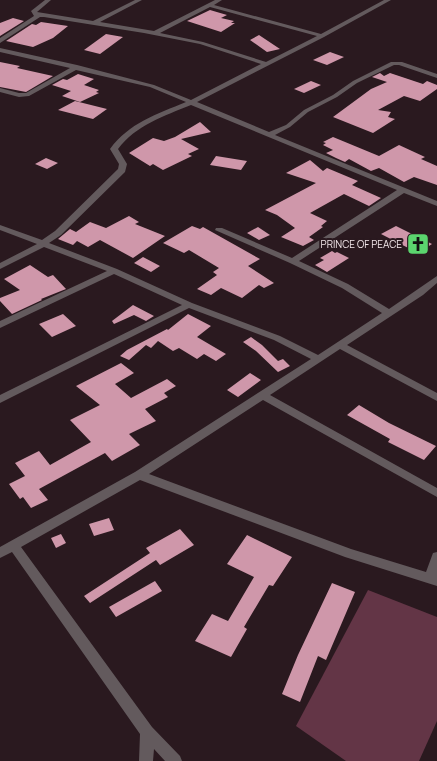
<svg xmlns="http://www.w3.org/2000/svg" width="437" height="761" font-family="Manrope,sans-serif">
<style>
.green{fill:#633546}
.building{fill:#cf97aa}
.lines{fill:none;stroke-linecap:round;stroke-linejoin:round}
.minor{fill:#635a5d;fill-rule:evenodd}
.labels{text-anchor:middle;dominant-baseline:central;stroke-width:4;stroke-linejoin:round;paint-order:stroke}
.poi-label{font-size:10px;fill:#f3e7ea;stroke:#2a191f;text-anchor:end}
</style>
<rect width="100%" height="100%" fill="#2a191f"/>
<path class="green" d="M 368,590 L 437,617 L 437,721 L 419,761 L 346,761 L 296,726 Z"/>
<path class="building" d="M 210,10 L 227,15 L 221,18 L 234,21 L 231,23 L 235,23 L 221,32 L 187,21 Z
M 13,18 L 24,21 L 0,36 L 0,23 Z
M 41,22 L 68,26 L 53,38 L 33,47 L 6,41 L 32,24 L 36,25 Z
M 106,34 L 123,37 L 100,54 L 84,50 Z
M 259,35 L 280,49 L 267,52 L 250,40 Z
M 330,52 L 344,57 L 327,65 L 313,60 Z
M 0,62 L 20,66 L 17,68 L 53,76 L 26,92 L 0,87 Z
M 380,73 L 384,76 L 390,73 L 423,84 L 427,81 L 437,85 L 437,89 L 420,101 L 404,96 L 378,110 L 391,112 L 388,117 L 395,119 L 373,133 L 333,117 L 371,89 L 387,82 L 372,77 Z
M 78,74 L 94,79 L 84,85 L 99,90 L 96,92 L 99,93 L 80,102 L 62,96 L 71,91 L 52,85 L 63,79 L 67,80 Z
M 311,81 L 321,85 L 304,93 L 294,89 Z
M 75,101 L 107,109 L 93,119 L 58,110 Z
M 200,122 L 211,132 L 181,139 L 199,149 L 188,154 L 192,156 L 163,170 L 153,164 L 150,166 L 129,153 L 153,138 L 164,141 L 175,137 Z
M 333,137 L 379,156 L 399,145 L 425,157 L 421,159 L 437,166 L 437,185 L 414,177 L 404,182 L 379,168 L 371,171 L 349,159 L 345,162 L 336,158 L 326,153 L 333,150 L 323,145 L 326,143 L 323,142 Z
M 216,156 L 247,161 L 241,170 L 210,165 Z
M 46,158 L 58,163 L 47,169 L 35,164 Z
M 310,160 L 323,171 L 327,168 L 358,181 L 352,185 L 381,198 L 369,206 L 344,194 L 310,213 L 327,221 L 321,226 L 323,227 L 309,237 L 314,240 L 303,246 L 281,237 L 295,228 L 277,215 L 265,210 L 316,183 L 286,173 Z
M 129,216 L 139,222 L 135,224 L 165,236 L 133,258 L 100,240 L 88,247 L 77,241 L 73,245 L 58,239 L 70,229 L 76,232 L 90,222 L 106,228 Z
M 192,226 L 200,229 L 203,227 L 260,259 L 248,266 L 274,283 L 264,288 L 259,285 L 242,298 L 221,288 L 211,295 L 197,289 L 217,275 L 213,272 L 219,268 L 189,250 L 184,253 L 163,243 Z
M 396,226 L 432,244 L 418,253 L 381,234 Z
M 258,227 L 270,235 L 259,240 L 247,233 Z
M 332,251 L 335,253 L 337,252 L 349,258 L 327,272 L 315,265 L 324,260 L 320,258 Z
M 143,257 L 160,266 L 151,272 L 134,263 Z
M 30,265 L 48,277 L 53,275 L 66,289 L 41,299 L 42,300 L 12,314 L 0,301 L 0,298 L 20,290 L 4,279 Z
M 133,305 L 154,316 L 146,321 L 134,315 L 114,324 L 112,321 Z
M 63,314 L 76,326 L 52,337 L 39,324 Z
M 188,314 L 211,326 L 197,337 L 226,354 L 216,361 L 204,354 L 197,359 L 179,348 L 173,351 L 158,341 L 151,348 L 146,345 L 129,360 L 120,356 L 127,350 L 167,329 L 168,330 Z
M 251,337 L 262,345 L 278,361 L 283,359 L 290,366 L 278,372 L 256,351 L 243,342 Z
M 121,363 L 134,373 L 115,384 L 131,398 L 167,379 L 176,386 L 164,393 L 168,397 L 145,409 L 156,421 L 129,434 L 140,445 L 112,461 L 105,453 L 39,489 L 48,500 L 31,508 L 23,497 L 20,499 L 9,484 L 25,476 L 15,463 L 39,451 L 50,465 L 91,442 L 70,420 L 100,405 L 76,386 Z
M 250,373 L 261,380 L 238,397 L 227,390 Z
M 359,405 L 389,423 L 436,446 L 424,460 L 388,442 L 390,439 L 347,415 Z
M 109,518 L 114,530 L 94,536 L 89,524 Z
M 180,529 L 194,545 L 160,565 L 156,560 L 90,603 L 84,596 L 150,553 L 146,548 Z
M 61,534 L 66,543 L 56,548 L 51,538 Z
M 247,535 L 292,557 L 273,586 L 269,585 L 244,627 L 247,629 L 231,657 L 195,641 L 212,614 L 228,621 L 254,577 L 227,564 Z
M 155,581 L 162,591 L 116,617 L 109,607 Z
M 332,583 L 355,592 L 326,660 L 318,656 L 300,702 L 282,694 L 298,655 Z"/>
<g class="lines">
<path class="minor" d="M 45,0 L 51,0 L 37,12 L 93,21 L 135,0 L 142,0 L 100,22 L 154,31 L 215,0 L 222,0 L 214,5 L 321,34 L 384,0 L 391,0 L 324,37 L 197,102 L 269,132 L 286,125 L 304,110 L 333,95 L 353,81 L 391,62 L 402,62 L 437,74 L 437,78 L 399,65 L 394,65 L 357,83 L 337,97 L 308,112 L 290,127 L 275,135 L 437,201 L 437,206 L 404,193 L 299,261 L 348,284 L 389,309 L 437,276 L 437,283 L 423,295 L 347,345 L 437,393 L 437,401 L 340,349 L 270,395 L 437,488 L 437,497 L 263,400 L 149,474 L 351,549 L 426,572 L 433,553 L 437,552 L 437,586 L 345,557 L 140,480 L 21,547 L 152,727 L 180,756 L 182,761 L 165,761 L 154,749 L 153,761 L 139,761 L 140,734 L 12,552 L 0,558 L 0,547 L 135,472 L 311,359 L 274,340 L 189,308 L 0,403 L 0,395 L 182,305 L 114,274 L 0,328 L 0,321 L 107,271 L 44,247 L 0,269 L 0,263 L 37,244 L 0,230 L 0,225 L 42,240 L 55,231 L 118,169 L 119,164 L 110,149 C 129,123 157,114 186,102 L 150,87 L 76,70 L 29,96 L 19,97 L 0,92 L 0,88 L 19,93 L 26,93 L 70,68 L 0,52 L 0,48 L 77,65 L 154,85 L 191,100 L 261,64 L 200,44 L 144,33 L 44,17 L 40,17 L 0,43 L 0,38 L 34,16 L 31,11 ZM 210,7 L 317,36 L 266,62 L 203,42 L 160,33 ZM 191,105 L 397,190 L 292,258 L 222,228 L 216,228 L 215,230 L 290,263 L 342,288 L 382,313 L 318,355 L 280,336 L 192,303 L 117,269 L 49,243 L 61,235 L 125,172 L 127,164 L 118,149 C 136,125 164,116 191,105 Z"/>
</g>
<defs>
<g id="church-square" transform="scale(1.15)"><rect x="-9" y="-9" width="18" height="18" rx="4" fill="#5bd56e" stroke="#2a191f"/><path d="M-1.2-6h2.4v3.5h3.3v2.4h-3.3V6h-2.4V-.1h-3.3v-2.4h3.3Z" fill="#111"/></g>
</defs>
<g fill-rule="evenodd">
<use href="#church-square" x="418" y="244"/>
</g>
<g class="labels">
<g class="poi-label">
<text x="402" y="244">PRINCE OF PEACE</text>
</g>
</g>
</svg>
